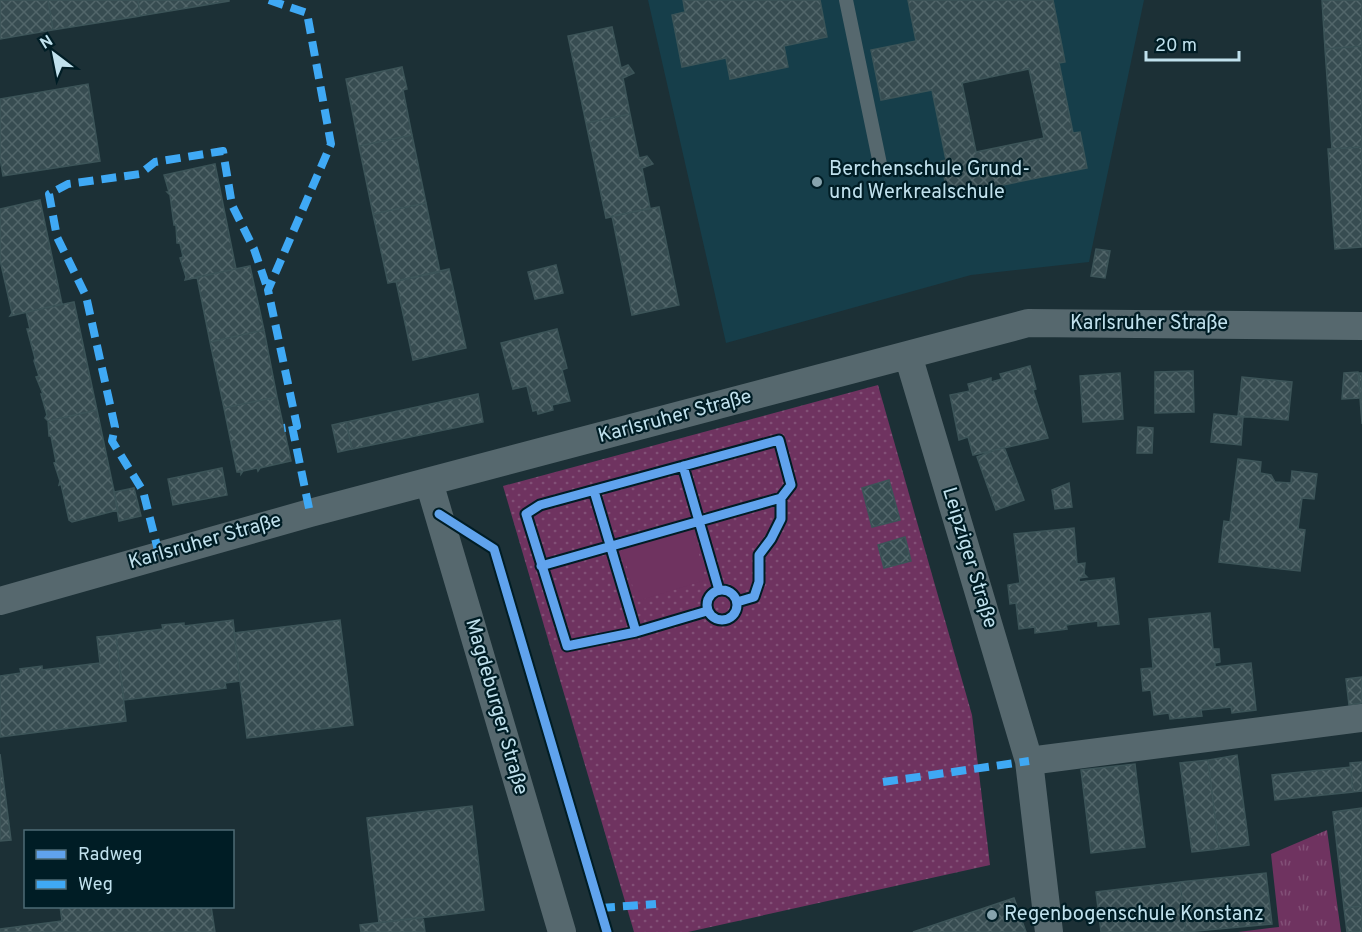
<svg xmlns="http://www.w3.org/2000/svg" width="1362" height="932" font-family="Overpass,sans-serif">
<style>
.built{fill:#163e4a}
.grass{fill:url(#grass-tufts)}
.park{fill:url(#park-dots)}
.garden{fill:#6f3360}
.building{fill:url(#building-cross-hatch);stroke:#3c5458;stroke-width:1.5;fill-rule:evenodd}
.lines{fill:none;stroke-linecap:round;stroke-linejoin:round}
.service{stroke:#56686e;stroke-width:14}
.minor{stroke:#56686e;stroke-width:28}
.quiet{stroke:#3fa9f5;stroke-width:8;stroke-dasharray:15 8;stroke-linecap:butt}
.cycleway-casing{stroke:#001d25;stroke-width:13}
.cycleway{stroke:#60a3ed;stroke-width:9}
.poi-dot{fill:#87a3ad;stroke:#001d25;stroke-width:2}
.labels{text-anchor:middle;dominant-baseline:central;stroke-width:4.5;stroke-linejoin:round;paint-order:stroke}
.poi-label{font-size:20px;fill:#c0e1ed;stroke:#001d25;text-anchor:start}
.street-label{font-size:20px;fill:#c0e1ed;stroke:#001d25}
</style>
<defs>
<pattern id="grass-tufts" width="24" height="20" patternUnits="userSpaceOnUse" patternTransform="scale(1.5)"><rect width="24" height="20" fill="#6f3360"/><path d="M3 7l-1-3M5 7V3M7 7l1-3M15 17l-1-3M17 17v-4M19 17l1-3" fill="none" stroke="#825077"/></pattern>
<pattern id="park-dots" width="8" height="8" patternUnits="userSpaceOnUse" patternTransform="scale(1.5)"><rect width="8" height="8" fill="#6f3360"/><path d="M2 2h.1M6 6h.1" fill="none" stroke="#825077" stroke-width="1.8" stroke-linecap="round"/></pattern>
<pattern id="building-cross-hatch" width="8" height="8" patternUnits="userSpaceOnUse" patternTransform="scale(1.5)"><rect width="8" height="8" fill="#374c51"/><path d="M0 0l8 8M0 8l8-8" fill="none" stroke="#52666a"/></pattern>
</defs>
<rect width="100%" height="100%" fill="#1c3036"/>
<path class="built" d="M 648,0 L 683,0 L 685,12 L 672,16 L 682,66 L 726,58 L 730,79 L 788,67 L 784,46 L 827,37 L 820,0 L 908,0 L 916,41 L 881,100 L 932,90 L 946,160 L 941,161 L 948,196 L 1087,168 L 1080,132 L 1073,133 L 1059,63 L 1065,61 L 1053,0 L 1144,0 L 1089,262 L 971,275 L 726,343 Z"/>
<path class="grass" d="M 1327,830 L 1341,932 L 1238,932 L 1279,927 L 1271,854 Z"/>
<path class="park" d="M 878,385 L 972,715 L 990,865 L 688,932 L 634,932 L 503,486 Z"/>
<path class="garden" d="M 692,529 L 706,580 L 637,601 L 622,550 Z"/>
<path class="building" d="M 0,0 L 48,0 L 53,30 L 0,39 Z
M 48,0 L 138,0 L 140,16 L 53,30 Z
M 138,0 L 229,0 L 229,1 L 140,16 Z
M 683,0 L 820,0 L 827,37 L 784,46 L 788,67 L 730,79 L 726,58 L 682,67 L 672,15 L 685,12 Z
M 908,0 L 1053,0 L 1065,62 L 1059,63 L 1073,133 L 1080,132 L 1087,168 L 948,196 L 941,161 L 946,160 L 932,90 L 881,100 L 871,50 L 916,41 ZM 1029,69 L 1044,138 L 976,152 L 962,83 Z
M 1322,0 L 1362,0 L 1362,46 L 1325,49 Z
M 612,27 L 621,68 L 628,65 L 634,73 L 623,78 L 630,114 L 586,123 L 568,36 Z
M 1362,46 L 1362,147 L 1332,149 L 1325,49 Z
M 402,67 L 407,89 L 403,90 L 412,135 L 359,146 L 346,79 Z
M 88,84 L 100,161 L 3,176 L 0,158 L 0,99 Z
M 630,114 L 639,158 L 647,156 L 653,164 L 642,168 L 650,208 L 606,218 L 586,123 Z
M 412,135 L 426,203 L 373,214 L 359,146 Z
M 1362,147 L 1362,247 L 1335,249 L 1328,149 Z
M 215,164 L 236,269 L 185,280 L 186,277 L 180,258 L 183,257 L 180,243 L 177,243 L 176,225 L 174,225 L 170,195 L 167,192 L 169,192 L 164,175 Z
M 40,200 L 62,304 L 10,316 L 12,313 L 0,260 L 0,209 Z
M 426,203 L 440,272 L 388,283 L 373,214 Z
M 659,207 L 679,305 L 632,315 L 612,216 Z
M 1096,249 L 1110,251 L 1105,278 L 1091,276 Z
M 556,265 L 563,293 L 535,299 L 528,272 Z
M 250,266 L 264,330 L 210,342 L 197,277 Z
M 449,269 L 466,348 L 413,360 L 396,281 Z
M 74,302 L 97,410 L 48,421 L 45,418 L 47,415 L 41,394 L 43,394 L 36,377 L 39,376 L 34,361 L 35,358 L 27,329 L 30,329 L 26,312 Z
M 557,329 L 567,368 L 562,370 L 570,401 L 552,405 L 553,410 L 538,414 L 537,410 L 533,411 L 527,386 L 513,389 L 501,343 Z
M 264,330 L 277,397 L 224,408 L 210,342 Z
M 1030,366 L 1036,389 L 1033,390 L 1048,438 L 973,455 L 968,437 L 959,440 L 950,395 L 970,391 L 968,384 L 991,378 L 991,382 L 1002,379 L 1000,374 Z
M 1193,371 L 1194,412 L 1155,413 L 1155,372 Z
M 1358,372 L 1360,398 L 1342,399 L 1344,373 Z
M 1120,373 L 1123,419 L 1083,422 L 1080,376 Z
M 1359,373 L 1362,373 L 1362,424 L 1360,398 Z
M 1242,377 L 1292,382 L 1288,420 L 1238,416 Z
M 478,394 L 483,422 L 352,449 L 346,422 Z
M 277,397 L 291,461 L 260,468 L 258,471 L 257,468 L 243,471 L 241,474 L 241,472 L 237,472 L 224,408 Z
M 97,410 L 118,510 L 72,522 L 69,520 L 61,484 L 59,485 L 60,481 L 54,463 L 56,462 L 51,436 L 49,436 L 48,421 Z
M 1214,414 L 1243,417 L 1241,445 L 1211,442 Z
M 346,422 L 352,449 L 338,452 L 332,425 Z
M 1138,427 L 1153,428 L 1152,453 L 1137,453 Z
M 1004,447 L 1024,500 L 996,510 L 977,457 Z
M 1238,459 L 1261,462 L 1260,473 L 1271,475 L 1275,482 L 1291,483 L 1292,471 L 1317,474 L 1314,499 L 1302,498 L 1298,529 L 1305,530 L 1300,571 L 1219,562 L 1224,521 L 1230,522 Z
M 222,468 L 227,495 L 173,505 L 168,479 Z
M 889,480 L 900,520 L 872,527 L 862,488 Z
M 1069,483 L 1072,507 L 1055,509 L 1052,490 Z
M 134,488 L 141,516 L 119,521 L 114,492 Z
M 1074,528 L 1077,564 L 1085,563 L 1084,574 L 1087,577 L 1079,578 L 1079,582 L 1114,578 L 1119,624 L 1098,626 L 1098,621 L 1066,625 L 1067,629 L 1035,633 L 1035,627 L 1019,629 L 1016,603 L 1010,604 L 1008,585 L 1020,583 L 1014,534 Z
M 905,537 L 911,561 L 884,568 L 878,545 Z
M 1210,613 L 1213,649 L 1219,649 L 1220,662 L 1215,663 L 1215,667 L 1251,663 L 1256,710 L 1232,713 L 1231,707 L 1201,710 L 1202,716 L 1170,719 L 1169,713 L 1154,715 L 1151,690 L 1143,691 L 1141,669 L 1153,668 L 1149,619 Z
M 233,620 L 240,681 L 225,683 L 226,688 L 124,700 L 116,635 L 163,629 L 162,625 L 184,623 L 184,626 Z
M 340,620 L 353,725 L 247,738 L 234,633 Z
M 116,635 L 126,721 L 0,737 L 0,676 L 21,673 L 20,669 L 42,666 L 42,670 L 100,663 L 97,637 Z
M 1362,677 L 1362,703 L 1349,705 L 1346,679 Z
M 0,754 L 11,840 L 0,841 Z
M 1237,755 L 1249,845 L 1219,849 L 1208,760 Z
M 1208,760 L 1219,849 L 1192,852 L 1180,763 Z
M 1362,762 L 1362,791 L 1353,792 L 1350,763 Z
M 1135,764 L 1145,847 L 1091,853 L 1081,770 Z
M 1351,767 L 1353,792 L 1275,800 L 1272,775 Z
M 472,806 L 484,910 L 379,923 L 367,818 Z
M 1362,808 L 1362,906 L 1344,908 L 1333,812 Z
M 1266,873 L 1272,924 L 1186,932 L 1180,882 Z
M 1180,882 L 1186,932 L 1101,932 L 1096,892 Z
M 1014,898 L 1026,932 L 913,932 Z
M 60,906 L 211,906 L 215,932 L 0,932 L 0,929 L 62,921 Z
M 1362,906 L 1362,932 L 1347,932 L 1344,908 Z
M 423,917 L 425,932 L 361,932 L 360,925 Z"/>
<g class="lines">
<path class="service" d="M 846,0 L 880,164"/>
<path class="minor" d="M 908,355 L 1029,761 L 1049,932
M 429,482 L 562,932
M 0,601 L 310,513 L 1028,323 L 1362,326
M 1029,761 L 1362,718"/>
<path class="quiet" d="M 269,0 L 307,13 L 331,144 L 268,290 L 297,426 L 284,428
M 292,426 L 310,513
M 159,554 L 143,491 L 112,441 L 115,427 L 86,296 L 57,237 L 49,194 L 68,184 L 140,174 L 155,162 L 223,151 L 232,205 L 254,249 L 268,290
M 883,782 L 1029,761
M 600,908 L 656,904"/>
<g class="cycleway-casing">
<path id="cycleway" d="M 683,466 L 719,590
M 594,491 L 636,632
M 439,514 L 494,549 L 607,932
M 541,566 L 781,498 L 791,485 L 779,440 L 540,505 L 526,514 L 567,646 L 636,632 L 707,611
M707 605a15 15 0 1 1 30 0a15 15 0 1 1-30 0Z
M 737,602 L 754,597 L 759,582 L 759,555 L 771,539 L 781,519 L 781,498"/>
</g>
<use href="#cycleway" class="cycleway"/>
</g>
<g class="poi-dot">
<circle cx="817" cy="182" r="6"/>
<circle cx="992" cy="915" r="6"/>
</g>
<g class="labels">
<g class="poi-label">
<text x="829" y="170">Berchenschule Grund-<tspan x="829" dy="23">und Werkrealschule</tspan></text>
<text x="1004" y="915">Regenbogenschule Konstanz</text>
</g>
<g class="street-label">
<text x="1149" y="324">Karlsruher Straße</text>
<text transform="translate(675 417) rotate(-15)">Karlsruher Straße</text>
<text transform="translate(205 542) rotate(-16)">Karlsruher Straße</text>
<text transform="translate(969 558) rotate(73)">Leipziger Straße</text>
<text transform="translate(496 707) rotate(74)">Magdeburger Straße</text>
</g>
</g>
<rect x="24" y="830" width="210" height="78" fill="#001d25" stroke="#4d6b75" stroke-width="1.5"/>
<rect x="36" y="850" width="30" height="9" fill="#60a3ed" stroke="#4d6b75" stroke-width="1.5"/>
<text x="78" y="860" font-size="18" fill="#c0e1ed">Radweg</text>
<rect x="36" y="880" width="30" height="9" fill="#3fa9f5" stroke="#4d6b75" stroke-width="1.5"/>
<text x="78" y="890" font-size="18" fill="#c0e1ed">Weg</text>
<g transform="translate(54 54) rotate(328)" stroke="#001d25" stroke-width="4.5" paint-order="stroke">
<path d="M0-4.5L10 22L0 15L-10 22Z" fill="#c0e1ed"/>
<text y="-9" font-size="16" font-weight="bold" text-anchor="middle" fill="#c0e1ed">N</text>
</g>
<path d="M1146 51v9h93v-9" fill="none" stroke="#c0e1ed" stroke-width="3"/>
<text x="1155" y="51" font-size="18" fill="#c0e1ed" stroke="#001d25" stroke-width="4.5" paint-order="stroke">20 m</text>
</svg>
